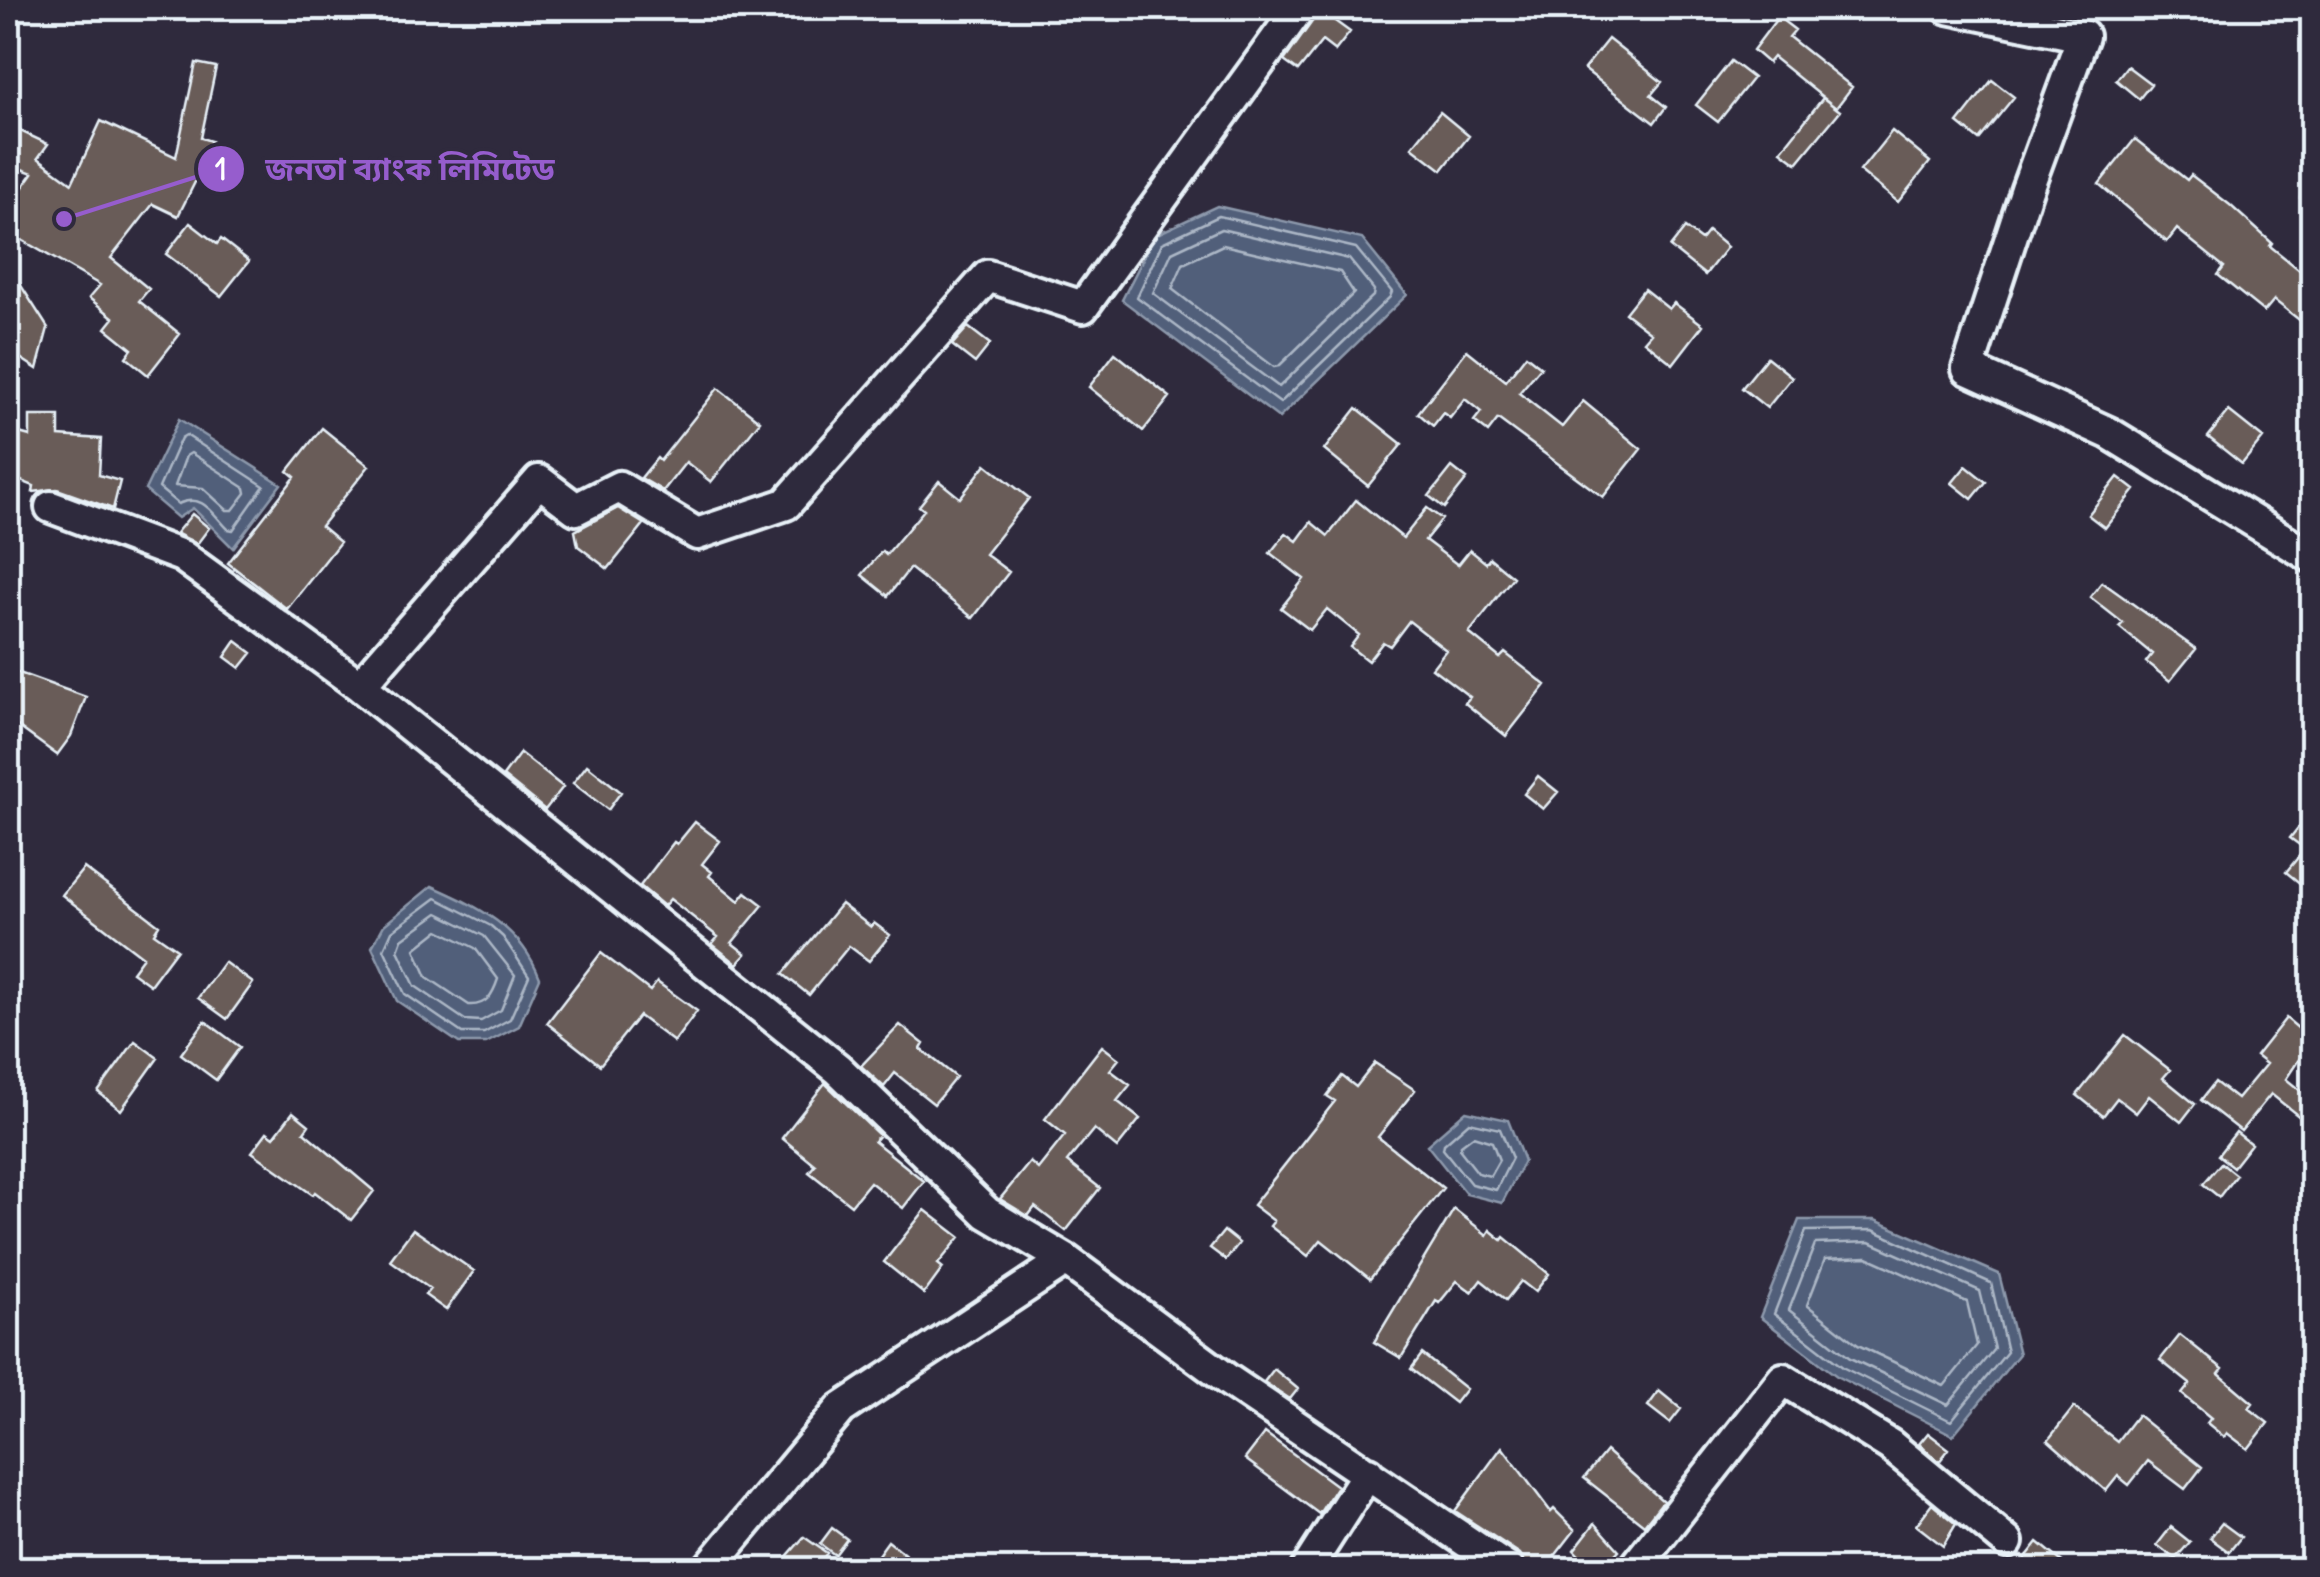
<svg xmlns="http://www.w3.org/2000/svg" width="2320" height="1577" font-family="Delius,'Noto Sans Bengali',sans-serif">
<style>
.water{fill:#515f7a;stroke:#8d99ac;stroke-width:2.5}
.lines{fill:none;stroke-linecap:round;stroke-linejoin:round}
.shore{stroke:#acb7c6;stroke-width:2.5}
.building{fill:#695c58;stroke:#e8f1f8;stroke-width:2.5}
.minor-casing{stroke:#e8f1f8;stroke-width:38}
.minor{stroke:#2f2a3d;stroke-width:30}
.leader{fill:none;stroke:#965dcd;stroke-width:4}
.callout-dot{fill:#965dcd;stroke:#2f2a3d;stroke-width:4}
.mark-label{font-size:30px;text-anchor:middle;font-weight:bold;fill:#fff}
.callout-label{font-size:32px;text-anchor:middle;font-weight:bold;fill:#965dcd;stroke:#2f2a3d;stroke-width:8;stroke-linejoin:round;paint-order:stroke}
</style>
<rect width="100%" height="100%" fill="#2f2a3d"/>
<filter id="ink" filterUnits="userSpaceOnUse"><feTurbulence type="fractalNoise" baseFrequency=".01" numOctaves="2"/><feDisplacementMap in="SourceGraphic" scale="20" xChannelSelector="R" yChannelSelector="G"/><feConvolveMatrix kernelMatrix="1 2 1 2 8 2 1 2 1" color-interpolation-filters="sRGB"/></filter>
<g filter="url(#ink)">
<path class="water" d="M 2312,133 L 2312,207 L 2300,198 Z
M 1217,206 L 1362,239 L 1407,295 L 1279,418 L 1122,300 L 1155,235 Z
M 179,419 L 281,484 L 233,548 L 193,508 L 178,518 L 145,490 Z
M 432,886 C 479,907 521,927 540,978 L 519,1026 L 486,1043 L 459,1043 L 397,1001 L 372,947 L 384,925 Z
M 1466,1111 L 1508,1120 L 1524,1161 L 1502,1203 L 1466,1194 L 1427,1145 Z
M 1799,1220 L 1875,1220 L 1999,1274 L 2019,1354 L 1953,1435 L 1838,1377 L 1760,1317 Z"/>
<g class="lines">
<path class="shore" d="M 1219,216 L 1356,248 L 1392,292 L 1390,297 L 1280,403 L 1137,297 L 1162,243 Z
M 1221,229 L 1349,259 L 1374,290 L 1373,296 L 1279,387 L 1153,293 L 1172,252 Z
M 1223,245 L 1340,272 L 1354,293 L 1279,366 L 1274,367 L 1172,289 L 1183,264 Z
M 186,435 L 264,486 L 233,530 L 228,529 C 211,512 203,493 178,504 L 159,488 L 181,438 Z
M 191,453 L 245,488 L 246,493 L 233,510 L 227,510 L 203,488 L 175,486 L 186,456 Z
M 436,898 L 491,926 L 503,937 L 529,976 L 510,1019 L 484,1033 L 462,1033 L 405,994 L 384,949 L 392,931 Z
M 438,913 L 484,936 L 515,975 L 501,1010 L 481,1021 L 465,1020 L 415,986 L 398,950 L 402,939 Z
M 439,930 L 475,948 L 498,979 C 493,994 487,1006 469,1005 L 427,977 L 415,949 Z
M 1469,1122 L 1500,1129 L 1512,1158 L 1496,1190 L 1471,1184 L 1443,1149 L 1444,1144 Z
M 1473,1136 L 1492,1142 L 1499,1160 L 1490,1176 L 1478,1173 L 1460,1150 L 1461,1145 Z
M 1873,1230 L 1991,1283 L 2007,1352 L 1951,1421 L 1844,1368 L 1774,1314 L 1806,1231 Z
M 1870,1242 L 1980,1291 L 1994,1349 L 1948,1405 L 1850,1358 L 1789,1310 L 1815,1244 Z
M 1867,1257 L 1967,1302 L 1977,1345 L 1944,1386 L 1858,1345 L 1807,1305 L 1825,1259 Z"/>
</g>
<path class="building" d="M 1317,8 L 1350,32 L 1335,51 L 1322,41 L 1298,71 L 1284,61 L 1314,19 Z
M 1778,17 L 1795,30 L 1789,37 L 1852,87 L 1836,108 L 1773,57 L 1768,63 L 1753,50 Z
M 1608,39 L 1662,82 L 1651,95 L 1666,107 L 1654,123 L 1584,69 Z
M 1731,61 L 1753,78 L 1718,122 L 1696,105 Z
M 196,63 L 216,67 L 201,138 L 211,141 L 204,164 L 178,216 L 153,204 L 111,258 L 149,289 L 139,301 L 180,334 L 148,375 L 126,357 L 132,349 L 106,328 L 114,318 L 89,298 L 100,285 L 8,232 L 8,208 L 33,173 L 8,164 L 8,144 L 14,128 L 48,144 L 38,158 L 72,183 L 101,121 L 176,157 Z
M 2127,66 L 2151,84 L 2139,99 L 2116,80 Z
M 1992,80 L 2014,97 L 1979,140 L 1958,123 Z
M 1823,98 L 1840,111 L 1797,163 L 1781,151 Z
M 1440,112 L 1469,136 L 1442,170 L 1412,147 Z
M 1892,131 L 1930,162 L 1898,202 L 1860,171 Z
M 2135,139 L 2187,180 L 2191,175 L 2230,205 L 2272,243 L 2270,246 L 2312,280 L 2312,330 L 2274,300 L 2264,312 L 2218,275 L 2224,267 L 2177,229 L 2167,242 L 2099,184 Z
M 190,223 L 217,244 L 221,239 L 249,261 L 221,296 L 166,254 Z
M 1685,228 L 1701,240 L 1708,231 L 1727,247 L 1705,275 L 1670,247 Z
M 20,284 L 48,328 L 37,369 L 8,350 L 8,307 Z
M 1644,289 L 1669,309 L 1674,303 L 1703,325 L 1673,364 L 1644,341 L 1651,333 L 1625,313 Z
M 968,327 L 990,344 L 975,363 L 952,345 Z
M 1467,350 L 1506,381 L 1526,355 L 1541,367 L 1519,393 L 1562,427 L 1583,401 L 1641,449 L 1603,497 L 1498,419 L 1488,432 L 1474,421 L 1481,412 L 1465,399 L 1450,418 L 1443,413 L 1433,426 L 1418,413 Z
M 1115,353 L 1170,397 L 1143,431 L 1089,387 Z
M 1767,357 L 1792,377 L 1767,408 L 1742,388 Z
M 718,388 L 760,421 L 711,482 L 686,462 L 663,491 L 641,478 L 657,458 L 660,461 Z
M 1357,408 L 1402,444 L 1368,486 L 1324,450 Z
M 2229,411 L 2263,438 L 2242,464 L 2208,437 Z
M 30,416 L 59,416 L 59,436 L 101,439 L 99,475 L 120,481 L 113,509 L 57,489 L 33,492 L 34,486 L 8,476 L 8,430 L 30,436 Z
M 322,428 L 369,466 L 321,526 L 340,542 L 287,609 L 228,563 L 295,477 L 288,471 Z
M 986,464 L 1029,498 L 985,554 L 1009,572 L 973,618 L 910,568 L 888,596 L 862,575 L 882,551 L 886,555 L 924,510 L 919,506 L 939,481 L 960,498 Z
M 1966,466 L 1986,482 L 1972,499 L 1952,483 Z
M 1452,467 L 1467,479 L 1444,508 L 1429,496 Z
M 2118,477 L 2135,490 L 2105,528 L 2088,515 Z
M 1356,500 L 1403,538 L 1427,508 L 1442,519 L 1425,540 L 1458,565 L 1470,550 L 1486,563 L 1490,558 L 1513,577 L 1469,633 L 1500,658 L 1505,653 L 1546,685 L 1506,736 L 1465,703 L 1470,697 L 1432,668 L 1446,650 L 1409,621 L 1390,646 L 1383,642 L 1368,661 L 1350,647 L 1359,635 L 1327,609 L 1310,630 L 1281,608 L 1304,579 L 1270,553 L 1286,533 L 1297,541 L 1311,522 L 1328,536 Z
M 618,508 L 644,524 L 608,569 L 578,546 L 575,531 Z
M 192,514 L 209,528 L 197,544 L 176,533 Z
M 2102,582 L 2196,649 L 2170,681 L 2146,662 L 2152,654 L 2119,627 L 2123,623 L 2090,597 Z
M 236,641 L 252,653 L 240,668 L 225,657 Z
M 8,669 L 86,697 L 71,736 L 57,755 L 8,719 Z
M 520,753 L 563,787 L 545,810 L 503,776 Z
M 587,765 L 621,792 L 608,810 L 573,783 Z
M 1538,776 L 1558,792 L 1543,809 L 1524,794 Z
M 2312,810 L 2312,893 L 2286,872 L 2305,849 L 2290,838 Z
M 695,822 L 720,841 L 702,864 L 712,872 L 709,876 L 739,901 L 746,892 L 763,905 L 732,943 L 746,954 L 737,964 L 712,944 L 718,937 L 670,899 L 664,906 L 640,886 L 674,842 L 677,844 Z
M 84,868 L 159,925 L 154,933 L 177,949 L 150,985 L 132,972 L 143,957 L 62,895 Z
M 841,904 L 871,927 L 874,923 L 890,935 L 869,961 L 849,946 L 809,995 L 783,974 Z
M 601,953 L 650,991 L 657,982 L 697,1011 L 674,1042 L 639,1016 L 600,1065 L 547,1023 Z
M 224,962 L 253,983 L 227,1019 L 198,998 Z
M 2286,1018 L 2312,1040 L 2286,1079 L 2312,1100 L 2312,1127 L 2271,1094 L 2241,1131 L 2201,1100 L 2215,1082 L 2237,1099 L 2266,1064 L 2256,1056 Z
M 205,1021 L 240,1047 L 216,1080 L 181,1054 Z
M 900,1025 L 924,1044 L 921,1049 L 956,1077 L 934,1104 L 895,1073 L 884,1087 L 861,1066 Z
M 2125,1035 L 2170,1070 L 2163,1078 L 2195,1104 L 2181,1122 L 2149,1096 L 2136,1113 L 2117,1098 L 2103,1116 L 2077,1095 Z
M 135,1041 L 158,1058 L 121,1110 L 98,1092 Z
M 1102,1046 L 1119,1059 L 1110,1070 L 1130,1085 L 1117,1101 L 1140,1119 L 1117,1148 L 1094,1129 L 1067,1162 L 1100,1188 L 1066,1231 L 1035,1207 L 1028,1216 L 1000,1199 L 1030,1162 L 1038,1169 L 1065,1135 L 1045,1119 Z
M 1375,1063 L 1415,1090 L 1378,1137 L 1443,1188 L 1370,1279 L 1321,1240 L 1308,1256 L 1270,1226 L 1274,1221 L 1253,1205 L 1335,1101 L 1327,1096 L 1342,1076 L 1356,1087 Z
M 825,1083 L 879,1135 L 874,1141 L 924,1181 L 903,1208 L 870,1182 L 851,1205 L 809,1172 L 815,1165 L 782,1138 Z
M 293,1112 L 309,1125 L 304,1132 L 374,1191 L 351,1220 L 315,1192 L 313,1195 L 252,1152 L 267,1132 L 274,1137 Z
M 2236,1132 L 2251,1144 L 2233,1167 L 2218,1155 Z
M 2221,1163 L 2236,1175 L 2219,1197 L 2203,1184 Z
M 1454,1209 L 1487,1235 L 1490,1230 L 1502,1240 L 1504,1237 L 1549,1274 L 1535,1292 L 1521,1281 L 1506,1300 L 1481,1280 L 1472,1292 L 1457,1281 L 1439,1303 L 1436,1301 L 1401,1358 L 1374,1342 Z
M 925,1210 L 960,1237 L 938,1264 L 943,1268 L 924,1294 L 884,1262 Z
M 413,1229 L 474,1271 L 446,1310 L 425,1295 L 430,1289 L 390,1260 Z
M 1224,1231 L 1239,1243 L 1226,1260 L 1210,1248 Z
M 2180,1335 L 2223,1369 L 2219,1374 L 2253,1403 L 2249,1408 L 2268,1423 L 2248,1449 L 2227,1433 L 2224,1437 L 2207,1423 L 2211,1418 L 2182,1394 L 2190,1384 L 2160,1360 Z
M 1422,1354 L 1466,1389 L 1455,1403 L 1411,1369 Z
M 1274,1369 L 1298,1389 L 1290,1399 L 1264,1382 Z
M 1659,1391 L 1681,1409 L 1670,1423 L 1648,1406 Z
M 2074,1407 L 2117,1441 L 2137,1415 L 2202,1467 L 2185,1489 L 2148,1461 L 2129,1485 L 2118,1476 L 2106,1491 L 2048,1440 Z
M 1265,1433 L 1337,1486 L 1319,1514 L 1245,1459 Z
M 1928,1433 L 1949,1449 L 1939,1462 L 1919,1444 Z
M 1502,1447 L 1551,1512 L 1554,1509 L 1575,1530 L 1544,1570 L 1530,1570 L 1520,1554 L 1455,1511 Z
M 1606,1451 L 1663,1501 L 1644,1525 L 1584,1478 Z
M 1932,1504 L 1956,1524 L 1943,1546 L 1916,1525 Z
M 1595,1523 L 1619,1550 L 1600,1570 L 1593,1570 L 1574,1550 Z
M 2222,1523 L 2241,1537 L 2229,1552 L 2210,1538 Z
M 2171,1527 L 2190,1542 L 2175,1559 L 2157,1545 Z
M 832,1528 L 847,1539 L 835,1555 L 820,1544 Z
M 804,1537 L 827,1553 L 819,1564 L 826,1570 L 780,1570 L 785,1563 L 783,1561 Z
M 888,1541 L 925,1570 L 867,1570 Z
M 2038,1542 L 2072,1570 L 2016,1570 Z"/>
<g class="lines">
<g class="minor-casing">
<path id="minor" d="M 1948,8 L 2083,36 L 2027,189 L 1968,369 L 2109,433 L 2312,557
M 51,507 L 182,556 L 360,686 L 838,1069 L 987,1213 L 1066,1260 L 1228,1380 L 1509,1570
M 360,686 L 539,481 L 576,509 L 619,487 L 697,534 L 786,504 L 988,276 L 1083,307 L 1299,8
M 707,1570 L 841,1409 L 1066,1260
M 1306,1570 L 1368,1473
M 1633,1570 L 1783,1379 L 1890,1445 L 2007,1542"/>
</g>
<use href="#minor" class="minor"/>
</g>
</g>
<path class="leader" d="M64 219L221 169"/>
<g class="callout-dot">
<circle cx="64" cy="219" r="10"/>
<circle cx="221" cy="169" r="25"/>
</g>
<g class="mark-label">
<text x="221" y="180">1</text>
</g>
<g class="callout-label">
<text x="410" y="180">জনতা ব্যাংক লিমিটেড</text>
</g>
<rect width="2320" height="1577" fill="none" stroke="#2f2a3d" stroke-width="40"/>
<rect x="20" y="20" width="2280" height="1537" fill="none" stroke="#e8f1f8" stroke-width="4" filter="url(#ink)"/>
</svg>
